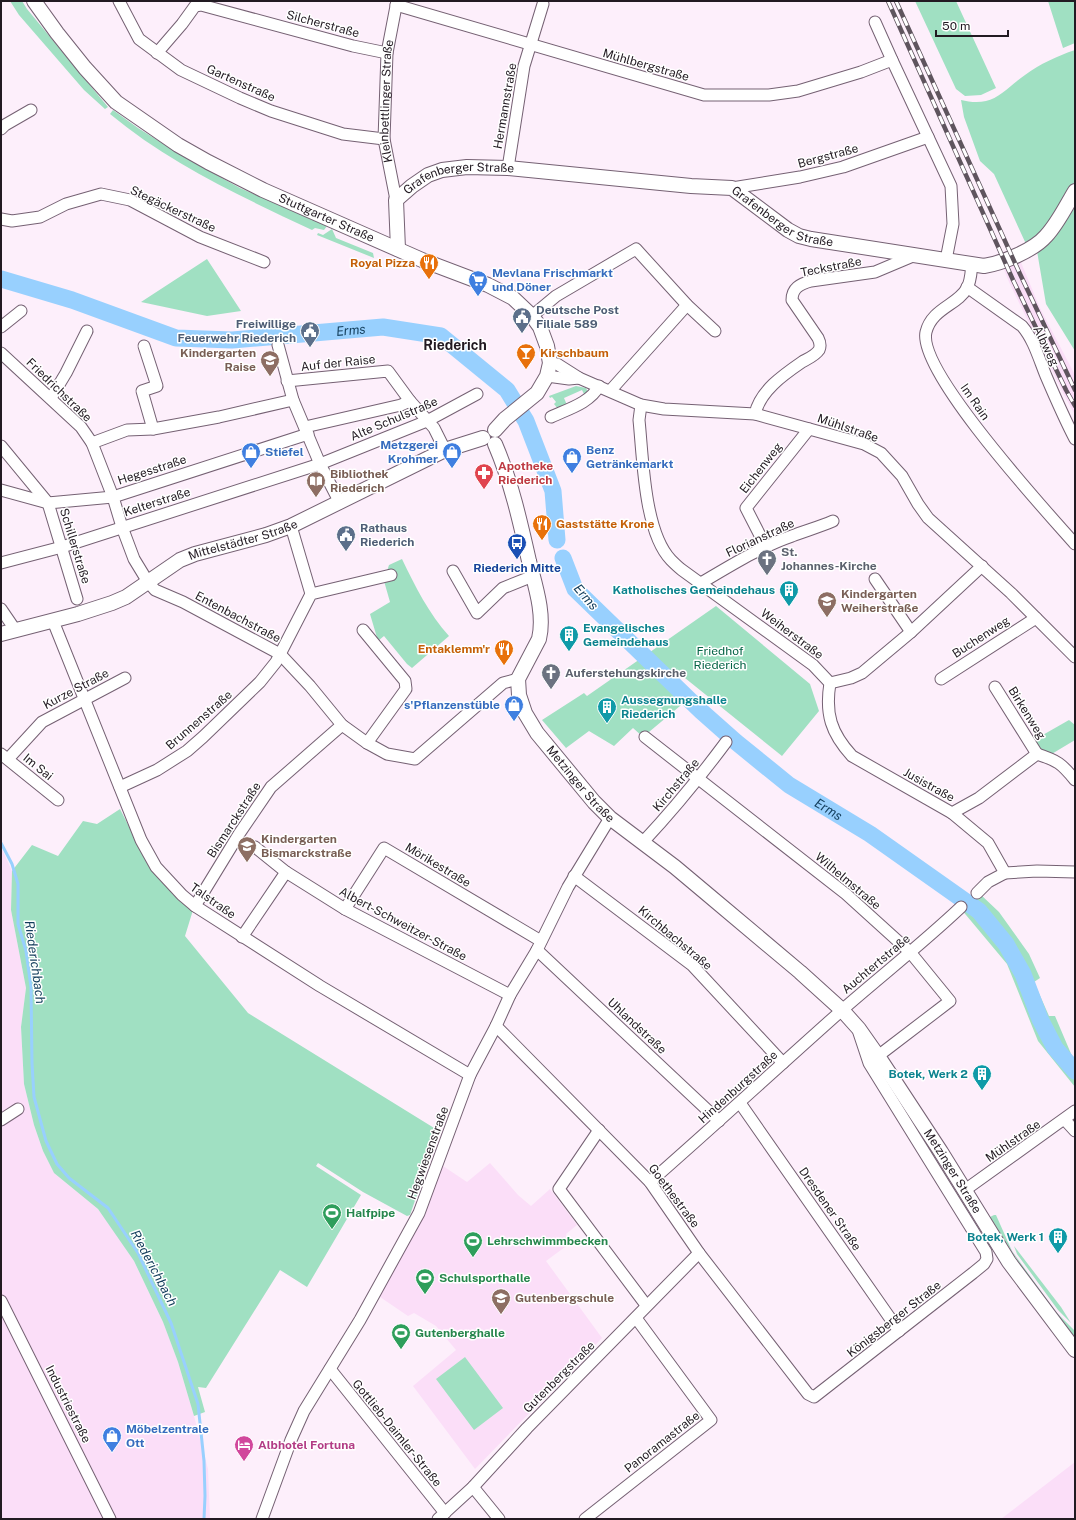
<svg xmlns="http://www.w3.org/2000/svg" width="1076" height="1520" font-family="'Public Sans',sans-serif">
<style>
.built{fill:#fbdef8}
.green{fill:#a0e0c2}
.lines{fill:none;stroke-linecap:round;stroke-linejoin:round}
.stream{stroke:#98d0fe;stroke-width:3}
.river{stroke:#98d0fe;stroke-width:17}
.minor-casing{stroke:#756173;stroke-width:13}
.tertiary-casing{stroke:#756173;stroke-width:16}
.minor{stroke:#fff;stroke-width:11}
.tertiary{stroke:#fff;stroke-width:14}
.rail-casing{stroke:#5f555e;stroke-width:4.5}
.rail{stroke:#fff;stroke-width:3;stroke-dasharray:9;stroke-linecap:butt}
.labels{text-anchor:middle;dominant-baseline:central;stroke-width:3;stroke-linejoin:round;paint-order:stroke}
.street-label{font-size:12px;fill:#221a22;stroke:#fff}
.food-label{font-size:12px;font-weight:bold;fill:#c56008;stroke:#fff;text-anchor:end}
.shop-label{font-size:12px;font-weight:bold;fill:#366cbe;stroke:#fff;text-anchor:start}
.service-label{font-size:12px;font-weight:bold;fill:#4e5e75;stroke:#fff;text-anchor:start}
.education-label{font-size:12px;font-weight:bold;fill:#785e54;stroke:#fff;text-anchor:start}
.health-label{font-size:12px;font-weight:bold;fill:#be3a42;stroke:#fff;text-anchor:start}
.worship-label{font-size:12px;font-weight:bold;fill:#5b616d;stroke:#fff;text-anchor:start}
.transit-label{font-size:12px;font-weight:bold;fill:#164399;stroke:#fff}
.culture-label{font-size:12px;font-weight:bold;fill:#0d838f;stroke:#fff;text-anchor:end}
.park-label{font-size:12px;fill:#056446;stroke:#fff}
.leisure-label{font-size:12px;font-weight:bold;fill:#27864d;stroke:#fff;text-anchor:start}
.hotel-label{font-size:12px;font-weight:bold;fill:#b23c85;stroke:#fff;text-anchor:start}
.water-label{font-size:13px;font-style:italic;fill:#123d5b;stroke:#fff}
.quarter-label{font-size:14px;font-weight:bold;fill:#221a22;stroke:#fff}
</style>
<rect width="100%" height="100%" fill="#fdeffb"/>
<path class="built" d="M 1020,260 L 1040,308 L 1075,375 L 1075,415 L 1063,393 L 1009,282 L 1003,267 Z
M 1,847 L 12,871 L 11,910 L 26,988 L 21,1027 L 24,1084 L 34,1125 L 43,1151 L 54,1173 L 98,1209 L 112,1228 L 134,1261 L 163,1322 L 178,1362 L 194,1416 L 208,1469 L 210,1519 L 1,1519 Z
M 490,1163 L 518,1195 L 531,1206 L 550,1189 L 577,1225 L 566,1234 L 569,1244 L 546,1261 L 602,1338 L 475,1469 L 413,1386 L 456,1350 L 436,1326 L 414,1313 L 408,1316 L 380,1297 L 443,1166 L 467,1182 Z
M 1075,1462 L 1075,1519 L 1001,1519 Z"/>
<path class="green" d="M 10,1 L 22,1 L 27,9 L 108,107 L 105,109 L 84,90 L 19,15 Z
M 915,1 L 956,1 L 996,88 L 981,95 L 965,96 L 956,89 Z
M 1048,1 L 1075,1 L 1075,43 L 1063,48 Z
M 1075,50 L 1075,181 L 1054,216 L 1041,233 L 1026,244 L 994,174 L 980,161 L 964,117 L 961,100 C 969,102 978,103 986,101 C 1000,98 1013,83 1025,75 C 1040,64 1057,56 1075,50 Z
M 113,110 L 138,128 L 186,158 L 240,188 L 327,226 L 324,230 L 315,228 L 312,230 C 242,197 170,164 110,114 Z
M 1075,198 L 1075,351 L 1046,304 L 1037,251 Z
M 332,229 L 336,238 L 373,253 L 374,258 L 317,235 L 318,233 L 323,235 Z
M 207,259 L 241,311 L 207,316 L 141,302 Z
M 576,386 L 586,388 L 588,392 L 585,396 L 582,390 L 564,398 L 567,405 L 558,409 L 554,404 L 556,402 L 552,397 L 550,398 L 549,396 Z
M 402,559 C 415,586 429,614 449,636 L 412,668 L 407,664 L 384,636 L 378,641 L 370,614 L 390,602 L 384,581 L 389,565 Z
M 716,606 L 810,684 L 819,711 L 782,756 L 675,670 L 662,679 L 686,701 L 643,737 L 633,728 L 614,746 L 589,731 L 566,748 L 542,720 L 584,693 L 587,696 Z
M 1069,720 L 1075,725 L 1075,740 L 1050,755 L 1039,748 L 1034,740 Z
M 120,809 L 146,860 L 193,910 L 185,936 L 248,1013 L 439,1131 L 410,1215 L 407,1216 L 363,1192 L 318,1163 L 316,1166 L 361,1195 L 307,1287 L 280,1270 L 206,1388 L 198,1387 L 205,1412 L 194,1416 L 178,1362 L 163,1322 L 134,1261 L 98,1209 L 54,1173 L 43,1151 L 34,1125 L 24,1084 L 21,1027 L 26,988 L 11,910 L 12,871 L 32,845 L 58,856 L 83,821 L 97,824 Z
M 980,894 L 999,912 L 1029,954 L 1040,978 L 1034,982 L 1049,1016 L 1055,1016 L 1075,1063 L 1075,1087 L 1038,1041 L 1007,964 L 961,909 Z
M 994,1215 L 996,1215 L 1012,1251 L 1056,1312 L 1075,1331 L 1075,1342 C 1044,1302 1017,1260 990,1217 Z
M 1014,1246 L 1061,1307 L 1071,1323 L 1058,1310 L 1017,1254 Z
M 465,1357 L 503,1408 L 474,1430 L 436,1379 Z"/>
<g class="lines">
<path class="stream" d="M 1,843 L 12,864 L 18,884 L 18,924 L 26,951 L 31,987 L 32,1063 L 34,1097 L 46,1141 L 57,1164 L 69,1178 L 108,1208 L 138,1253 L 171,1323 L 198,1404 L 204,1461 L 205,1496 L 204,1519"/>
<g class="river">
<path id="s1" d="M 1,279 L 72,300 L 176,338 L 232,340 L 383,327 L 441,336 L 507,390 L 526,421 L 553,491 L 557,540"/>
<path id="s2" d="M 563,558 L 575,589 L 701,711 L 736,742 L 789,785 L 870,834 L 979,911 L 1006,944 L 1023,974 L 1040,1019 L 1055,1048 L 1075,1071"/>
</g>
<g class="minor-casing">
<g id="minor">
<path d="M 119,1 L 139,39 L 181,70 L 240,98 L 271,111 L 343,134 L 384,139"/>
<path d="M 396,5 L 704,95 L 769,95 L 798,91 L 861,72 L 892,60 L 951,186 L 953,224 L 946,260"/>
<path d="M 875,22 L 892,60"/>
<path d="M 157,53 L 182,24 L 195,6 L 201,5 L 353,46 L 387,53"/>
<path d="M 1,129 L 5,125 L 31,110"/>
<path d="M 508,168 L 524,66 L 543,4"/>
<path d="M 732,188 L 800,177 L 843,167 L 928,137"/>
<path id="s3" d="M 396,200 L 384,139 L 387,53 L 397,1"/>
<path d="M 1,219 L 12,221 L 40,217 L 66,204 L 101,194 L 130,200 L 200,237 L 264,262"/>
<path d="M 972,264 C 971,272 971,281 967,288 C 958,305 932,308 926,332 C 917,371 1046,511 1075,544"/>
<path d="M 967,287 L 1022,326 C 1034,340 1039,359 1046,376 C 1055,397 1064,418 1075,439"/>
<path d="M 532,316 L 556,296 L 636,249 L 687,305 L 715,331"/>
<path d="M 1,327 L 21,311"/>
<path d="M 278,345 L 293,400 L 320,464 L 340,503"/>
<path d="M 144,346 L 157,386 L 142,391 L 153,429"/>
<path d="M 1,353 L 81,427 L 92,443 L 113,497 L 122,527 L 134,559 L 148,582 L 155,590 L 183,602 L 280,654 L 310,686 L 342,725 L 367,743 L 387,754 L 415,759 L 503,683 L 518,679"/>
<path d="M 550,363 L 557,364 L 579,378 L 641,405 L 664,409 L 755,414 L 864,444 L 881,453 L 902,476 L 918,504 L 928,518 L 1011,593 L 1075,657"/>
<path d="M 547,376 L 569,379 L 579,378"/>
<path d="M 287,381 L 388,371 L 410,401 L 434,428 L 445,450"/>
<path d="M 610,391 L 687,305"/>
<path d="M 51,398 L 66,373 L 87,331"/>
<path d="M 641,405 L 639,420 C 643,458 644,532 671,560 C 674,563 678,567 682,570 L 813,665 L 830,683"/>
<path d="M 755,414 C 760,391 783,375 802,362 C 807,359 815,356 819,350 C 821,346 820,342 818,338 L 792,300 C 792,288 800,284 811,281 L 875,272 L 913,256"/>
<path d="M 551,417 C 568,409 590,403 599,386"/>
<path d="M 305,427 L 401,405 L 410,401"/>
<path d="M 92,443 L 127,430 L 153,429 L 219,417 L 293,400"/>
<path d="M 1,446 L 48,503 L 77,599"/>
<path d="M 1,490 L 48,503 L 113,497 L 308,434"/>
<path d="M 291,526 L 311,594"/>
<path d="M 766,547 L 746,508 L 809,429"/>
<path d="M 1,563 L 62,547 L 320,464 L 427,421 L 477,394"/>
<path d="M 453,571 L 477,613 L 503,588 L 533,576"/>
<path d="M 875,579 L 911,632"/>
<path d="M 701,583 C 730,566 760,547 792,536 C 805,531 819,527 833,521"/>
<path d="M 1,609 L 16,631"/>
<path d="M 53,621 L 141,840 L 156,867 L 182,895 L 195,906 L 320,986 L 470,1075"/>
<path d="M 363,630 L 405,681 L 406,689 L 367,743"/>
<path d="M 941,679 L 1036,618"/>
<path d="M 830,683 C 825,714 831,733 852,756 L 952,813 L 979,798 L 1037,754 C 1058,761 1061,763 1075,780"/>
<path d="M 830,683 L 851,678 L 862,673 L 911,632 L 982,566"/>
<path d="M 995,687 L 1037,754"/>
<path d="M 645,737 L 846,894 L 910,952 L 950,1001 L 878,1056"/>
<path d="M 1,754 L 58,800"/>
<path d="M 8,759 L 42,722 L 125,678"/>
<path d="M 120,787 L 157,770 L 187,751 L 203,737 L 260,682 L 276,662 L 311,594 L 391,575"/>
<path d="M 952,813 L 988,843 L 1005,873"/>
<path d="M 643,842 C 673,810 700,777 726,742"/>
<path d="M 255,847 L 286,872"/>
<path d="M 574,876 L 692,965 L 783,1063"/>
<path d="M 977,893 L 988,882 L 1005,873 L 1037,871 L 1075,872"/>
<path d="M 195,906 L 239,834 L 271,787 L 342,725"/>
<path d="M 345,909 L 384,848 L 541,941"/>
<path d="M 242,937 L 286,872 L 345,909 L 510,995"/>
<path d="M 537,950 L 719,1121"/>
<path d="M 496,1026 L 650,1182 L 699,1253 L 808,1394 L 814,1397 L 973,1273 L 984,1264 L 987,1259 L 986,1252 L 869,1063 L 859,1033"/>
<path d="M 740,1103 L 899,1331"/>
<path d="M 1,1120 L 18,1109"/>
<path d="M 1065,1120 L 1075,1131"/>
<path d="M 599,1130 L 559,1189 L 646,1305"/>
<path d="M 650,1182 C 715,1125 778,1067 842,1010 C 882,975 923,943 961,907"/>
<path d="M 965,1190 L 1075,1111"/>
<path d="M 1,1301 L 110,1519"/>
<path d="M 330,1369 L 445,1513"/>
<path d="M 473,1487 L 499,1519"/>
<path d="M 262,1519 L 291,1440 L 304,1411 L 360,1320 L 419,1213 L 470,1075 L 496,1026 L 510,995 L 537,950 L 568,887 L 610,818"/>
<path d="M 438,1519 L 473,1487 L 527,1428 L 699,1253"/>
<path d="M 585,1519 L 711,1420 L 636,1318"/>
</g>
</g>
<g class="tertiary-casing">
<g id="tertiary">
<path id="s4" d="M 34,1 L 57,33 L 85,68 L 116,102 L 178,145 L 208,162 L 263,190 L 422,260 L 488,285 L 513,298 L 532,316 L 540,327 L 547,346 L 550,363 L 547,376 L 537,393 L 505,419 L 495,430"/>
<path id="s5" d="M 398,249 L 396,200 L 412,186 L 428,175 L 442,170 L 467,167 L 508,168 L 691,186 L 732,188 L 788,230 L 799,236 L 811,239 L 984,266 C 1003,263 1034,250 1046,236 C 1058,223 1066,206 1075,191"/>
<path id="s6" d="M 495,444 C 511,481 520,521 529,561 C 535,585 545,614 539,639 L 518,679 L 519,695 L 525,713 L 537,733 L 594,802 L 610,818 L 675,867 L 706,893 L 800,972 L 842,1010 L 859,1029 L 878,1056 L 941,1152 L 1009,1262 L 1075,1350"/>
<path id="s7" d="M 1,634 L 78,614 L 112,603 L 126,597 L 180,560 L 195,554 L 266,535 L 291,526 L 445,450 L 483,438"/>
</g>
</g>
<use href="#minor" class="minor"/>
<use href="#tertiary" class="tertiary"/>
<g class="rail-casing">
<path id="rail" d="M 888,1 L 1013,280 L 1066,390 L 1075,406
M 896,1 L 1020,274 L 1075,390"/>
</g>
<use href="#rail" class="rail"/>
</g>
<defs>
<g id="restaurant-pin" transform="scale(1)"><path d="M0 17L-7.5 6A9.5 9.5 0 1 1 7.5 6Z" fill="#e8710a" stroke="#fff"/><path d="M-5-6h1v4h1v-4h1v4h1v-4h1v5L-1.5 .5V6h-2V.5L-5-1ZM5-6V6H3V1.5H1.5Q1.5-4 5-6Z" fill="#fff"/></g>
<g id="supermarket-pin" transform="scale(1)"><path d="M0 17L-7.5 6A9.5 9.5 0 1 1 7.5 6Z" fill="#3f7fe0" stroke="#fff"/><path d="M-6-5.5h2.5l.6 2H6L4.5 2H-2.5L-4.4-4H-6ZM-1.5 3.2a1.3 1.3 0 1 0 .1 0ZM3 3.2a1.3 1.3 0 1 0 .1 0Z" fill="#fff"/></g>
<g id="civic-pin" transform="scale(1)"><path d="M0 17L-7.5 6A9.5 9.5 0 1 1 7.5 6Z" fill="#5c6f8a" stroke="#fff"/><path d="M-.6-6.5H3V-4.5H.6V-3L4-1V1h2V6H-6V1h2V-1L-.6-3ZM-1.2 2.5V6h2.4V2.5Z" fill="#fff"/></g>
<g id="bar-pin" transform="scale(1)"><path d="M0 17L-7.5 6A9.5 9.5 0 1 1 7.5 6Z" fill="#e8710a" stroke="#fff"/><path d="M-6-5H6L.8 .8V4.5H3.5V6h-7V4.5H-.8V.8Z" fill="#fff"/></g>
<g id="school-pin" transform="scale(1)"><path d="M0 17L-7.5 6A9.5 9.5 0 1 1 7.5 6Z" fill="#8d6e63" stroke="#fff"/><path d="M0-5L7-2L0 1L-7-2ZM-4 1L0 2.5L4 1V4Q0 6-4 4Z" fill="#fff"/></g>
<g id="shop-pin" transform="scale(1)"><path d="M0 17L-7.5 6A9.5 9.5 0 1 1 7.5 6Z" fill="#3f7fe0" stroke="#fff"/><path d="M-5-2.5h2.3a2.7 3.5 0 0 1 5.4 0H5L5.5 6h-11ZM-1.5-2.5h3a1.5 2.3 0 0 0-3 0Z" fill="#fff"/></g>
<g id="pharmacy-pin" transform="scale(1)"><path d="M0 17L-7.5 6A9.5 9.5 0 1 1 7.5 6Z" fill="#e0444e" stroke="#fff"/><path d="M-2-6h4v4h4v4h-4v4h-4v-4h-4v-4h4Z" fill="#fff"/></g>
<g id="library-pin" transform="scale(1)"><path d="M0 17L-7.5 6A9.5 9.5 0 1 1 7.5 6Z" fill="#8d6e63" stroke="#fff"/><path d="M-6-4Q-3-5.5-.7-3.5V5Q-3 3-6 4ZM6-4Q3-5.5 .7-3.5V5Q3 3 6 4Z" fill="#fff"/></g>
<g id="bus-pin" transform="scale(1)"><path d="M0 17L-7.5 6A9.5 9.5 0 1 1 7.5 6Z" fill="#1a4fb4" stroke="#fff"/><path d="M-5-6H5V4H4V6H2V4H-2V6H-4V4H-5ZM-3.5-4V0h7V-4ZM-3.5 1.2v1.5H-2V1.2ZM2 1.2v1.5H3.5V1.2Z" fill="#fff"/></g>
<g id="church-pin" transform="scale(1)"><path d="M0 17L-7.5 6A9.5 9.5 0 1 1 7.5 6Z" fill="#6b7280" stroke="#fff"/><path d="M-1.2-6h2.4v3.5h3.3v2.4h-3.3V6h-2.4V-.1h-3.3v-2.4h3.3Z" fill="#fff"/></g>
<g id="building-pin" transform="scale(1)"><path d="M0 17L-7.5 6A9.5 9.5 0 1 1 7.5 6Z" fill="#0f9aa8" stroke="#fff"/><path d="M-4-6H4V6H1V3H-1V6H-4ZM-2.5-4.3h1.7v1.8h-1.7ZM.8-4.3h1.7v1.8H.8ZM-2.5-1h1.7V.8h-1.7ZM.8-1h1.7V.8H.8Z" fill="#fff"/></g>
<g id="stadium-pin" transform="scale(1)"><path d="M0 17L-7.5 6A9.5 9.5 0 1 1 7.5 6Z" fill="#2e9e5b" stroke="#fff"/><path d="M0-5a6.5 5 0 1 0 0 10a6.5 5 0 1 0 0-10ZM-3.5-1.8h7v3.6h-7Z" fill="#fff"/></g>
<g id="hotel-pin" transform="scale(1)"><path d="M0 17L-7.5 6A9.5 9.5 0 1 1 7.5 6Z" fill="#d1479c" stroke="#fff"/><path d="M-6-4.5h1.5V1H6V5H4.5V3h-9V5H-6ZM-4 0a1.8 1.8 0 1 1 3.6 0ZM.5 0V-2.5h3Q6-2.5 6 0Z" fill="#fff"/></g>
</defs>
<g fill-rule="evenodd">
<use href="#restaurant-pin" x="429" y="263"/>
<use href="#supermarket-pin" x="478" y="280"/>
<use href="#civic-pin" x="522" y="317"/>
<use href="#civic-pin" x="310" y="331"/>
<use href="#bar-pin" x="526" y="353"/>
<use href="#school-pin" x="270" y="360"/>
<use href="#shop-pin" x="251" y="452"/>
<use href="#shop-pin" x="452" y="452"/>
<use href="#shop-pin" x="572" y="457"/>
<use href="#pharmacy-pin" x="484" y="473"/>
<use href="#library-pin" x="316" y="481"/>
<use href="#restaurant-pin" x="542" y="524"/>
<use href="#civic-pin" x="346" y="535"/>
<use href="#bus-pin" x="517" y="543"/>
<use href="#church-pin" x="767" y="559"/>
<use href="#building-pin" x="789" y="590"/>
<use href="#school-pin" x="827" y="601"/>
<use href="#building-pin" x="569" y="635"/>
<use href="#restaurant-pin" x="504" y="649"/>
<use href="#church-pin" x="551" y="673"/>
<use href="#shop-pin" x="514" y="705"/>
<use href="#building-pin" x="607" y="707"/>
<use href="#school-pin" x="247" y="846"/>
<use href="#building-pin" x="982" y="1074"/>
<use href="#stadium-pin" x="332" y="1213"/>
<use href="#building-pin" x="1058" y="1237"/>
<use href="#stadium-pin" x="473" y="1241"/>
<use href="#stadium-pin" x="425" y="1278"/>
<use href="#school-pin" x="501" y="1298"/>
<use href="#stadium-pin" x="401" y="1333"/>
<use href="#shop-pin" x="112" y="1436"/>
<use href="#hotel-pin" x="244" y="1445"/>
</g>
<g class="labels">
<g class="street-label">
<text transform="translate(323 24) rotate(15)">Silcherstraße</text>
<text transform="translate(646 65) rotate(16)">Mühlbergstraße</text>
<text transform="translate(241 83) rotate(24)">Gartenstraße</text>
<text stroke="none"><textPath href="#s3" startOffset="100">Kleinbettlinger Straße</textPath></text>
<text transform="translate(505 106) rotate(-80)">Hermannstraße</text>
<text transform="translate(828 156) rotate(-15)">Bergstraße</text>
<text stroke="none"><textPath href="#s5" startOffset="119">Grafenberger Straße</textPath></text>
<text transform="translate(173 209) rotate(25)">Stegäckerstraße</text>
<text stroke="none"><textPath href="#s5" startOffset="455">Grafenberger Straße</textPath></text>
<text stroke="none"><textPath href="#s4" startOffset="371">Stuttgarter Straße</textPath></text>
<text transform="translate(831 267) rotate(-11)">Teckstraße</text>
<text transform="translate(1046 346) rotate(64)">Albweg</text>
<text transform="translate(338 363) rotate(-6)">Auf der Raise</text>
<text transform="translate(59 390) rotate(44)">Friedrichstraße</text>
<text transform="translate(975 402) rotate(55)">Im Rain</text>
<text transform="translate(394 419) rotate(-23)">Alte Schulstraße</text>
<text transform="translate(848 428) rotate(19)">Mühlstraße</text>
<text transform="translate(761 468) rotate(-52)">Eichenweg</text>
<text transform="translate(152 470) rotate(-18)">Hegesstraße</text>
<text transform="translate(157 502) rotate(-18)">Kelterstraße</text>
<text transform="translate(760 538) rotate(-25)">Florianstraße</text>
<text stroke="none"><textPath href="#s7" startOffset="262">Mittelstädter Straße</textPath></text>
<text transform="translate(75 546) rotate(73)">Schillerstraße</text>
<text transform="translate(238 617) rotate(28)">Entenbachstraße</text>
<text transform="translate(792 634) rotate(37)">Weiherstraße</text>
<text transform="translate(981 637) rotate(-33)">Buchenweg</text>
<text transform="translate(76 689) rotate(-28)">Kurze Straße</text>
<text transform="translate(1027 713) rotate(58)">Birkenweg</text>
<text transform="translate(199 720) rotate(-41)">Brunnenstraße</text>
<text transform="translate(38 767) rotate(39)">Im Sai</text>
<text stroke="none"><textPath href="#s6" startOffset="372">Metzinger Straße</textPath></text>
<text transform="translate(676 785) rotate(-50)">Kirchstraße</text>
<text transform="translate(929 785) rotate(29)">Jusistraße</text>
<text transform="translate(234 820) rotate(-57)">Bismarckstraße</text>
<text transform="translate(438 865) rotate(31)">Mörikestraße</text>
<text transform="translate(848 881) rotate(40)">Wilhelmstraße</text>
<text transform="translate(213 901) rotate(35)">Talstraße</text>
<text transform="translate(403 924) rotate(28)">Albert-Schweitzer-Straße</text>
<text transform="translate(675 938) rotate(40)">Kirchbachstraße</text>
<text transform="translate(876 964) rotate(-40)">Auchtertstraße</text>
<text transform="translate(637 1026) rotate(43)">Uhlandstraße</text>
<text transform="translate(738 1087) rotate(-42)">Hindenburgstraße</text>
<text transform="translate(1013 1141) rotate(-35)">Mühlstraße</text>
<text transform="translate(428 1153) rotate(-70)">Hegwiesenstraße</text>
<text stroke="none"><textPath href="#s6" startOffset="914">Metzinger Straße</textPath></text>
<text transform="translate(674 1196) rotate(53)">Goethestraße</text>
<text transform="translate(830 1209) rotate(55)">Dresdener Straße</text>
<text transform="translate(894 1319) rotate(-38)">Königsberger Straße</text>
<text transform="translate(559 1377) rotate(-45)">Gutenbergstraße</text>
<text transform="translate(68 1404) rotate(63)">Industriestraße</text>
<text transform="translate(397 1433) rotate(51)">Gottlieb-Daimler-Straße</text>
<text transform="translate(662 1442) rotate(-38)">Panoramastraße</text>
</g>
<g class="food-label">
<text x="415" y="263">Royal Pizza</text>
<text x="540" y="353" text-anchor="start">Kirschbaum</text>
<text x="556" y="524" text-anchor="start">Gaststätte Krone</text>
<text x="490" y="649">Entaklemm'r</text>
</g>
<g class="shop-label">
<text x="492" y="273">Mevlana Frischmarkt<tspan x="492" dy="14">und Döner</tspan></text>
<text x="438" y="445" text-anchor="end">Metzgerei<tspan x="438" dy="14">Krohmer</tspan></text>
<text x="586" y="450">Benz<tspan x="586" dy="14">Getränkemarkt</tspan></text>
<text x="265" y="452">Stiefel</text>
<text x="500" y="705" text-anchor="end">s'Pflanzenstüble</text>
<text x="126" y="1429">Möbelzentrale<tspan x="126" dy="14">Ott</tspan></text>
</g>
<g class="service-label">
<text x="536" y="310">Deutsche Post<tspan x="536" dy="14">Filiale 589</tspan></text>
<text x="296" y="324" text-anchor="end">Freiwillige<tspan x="296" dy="14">Feuerwehr Riederich</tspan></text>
<text x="360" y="528">Rathaus<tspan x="360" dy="14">Riederich</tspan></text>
</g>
<g class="education-label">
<text x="256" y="353" text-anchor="end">Kindergarten<tspan x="256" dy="14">Raise</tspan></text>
<text x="330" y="474">Bibliothek<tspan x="330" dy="14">Riederich</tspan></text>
<text x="841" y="594">Kindergarten<tspan x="841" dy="14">Weiherstraße</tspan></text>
<text x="261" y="839">Kindergarten<tspan x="261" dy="14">Bismarckstraße</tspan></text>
<text x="515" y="1298">Gutenbergschule</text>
</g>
<g class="health-label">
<text x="498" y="466">Apotheke<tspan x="498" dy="14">Riederich</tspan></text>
</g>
<g class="worship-label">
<text x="781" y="552">St.<tspan x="781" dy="14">Johannes-Kirche</tspan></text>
<text x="565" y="673">Auferstehungskirche</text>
</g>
<g class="transit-label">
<text x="517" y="568">Riederich Mitte</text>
</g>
<g class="culture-label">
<text x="775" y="590">Katholisches Gemeindehaus</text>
<text x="583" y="628" text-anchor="start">Evangelisches<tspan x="583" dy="14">Gemeindehaus</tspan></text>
<text x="621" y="700" text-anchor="start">Aussegnungshalle<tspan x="621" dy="14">Riederich</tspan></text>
<text x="968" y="1074">Botek, Werk 2</text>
<text x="1044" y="1237">Botek, Werk 1</text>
</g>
<g class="park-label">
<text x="720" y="651">Friedhof<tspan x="720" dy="14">Riederich</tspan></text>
</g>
<g class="leisure-label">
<text x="346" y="1213">Halfpipe</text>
<text x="487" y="1241">Lehrschwimmbecken</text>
<text x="439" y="1278">Schulsporthalle</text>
<text x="415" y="1333">Gutenberghalle</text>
</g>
<g class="hotel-label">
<text x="258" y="1445">Albhotel Fortuna</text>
</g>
<g class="water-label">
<text stroke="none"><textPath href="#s1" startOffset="360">Erms</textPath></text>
<text transform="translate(586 597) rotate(49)">Erms</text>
<text stroke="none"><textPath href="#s2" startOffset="370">Erms</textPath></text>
<text transform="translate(35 962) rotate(82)">Riederichbach</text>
<text transform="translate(154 1268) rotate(62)">Riederichbach</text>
</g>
<g class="quarter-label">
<text x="455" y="345">Riederich</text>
</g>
</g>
<rect width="1076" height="1520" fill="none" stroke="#221a22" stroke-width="4"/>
<path d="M936 30v6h72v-6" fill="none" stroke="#221a22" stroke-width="2"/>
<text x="942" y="30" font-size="12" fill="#221a22" stroke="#ffffff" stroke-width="3" paint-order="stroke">50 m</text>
</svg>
